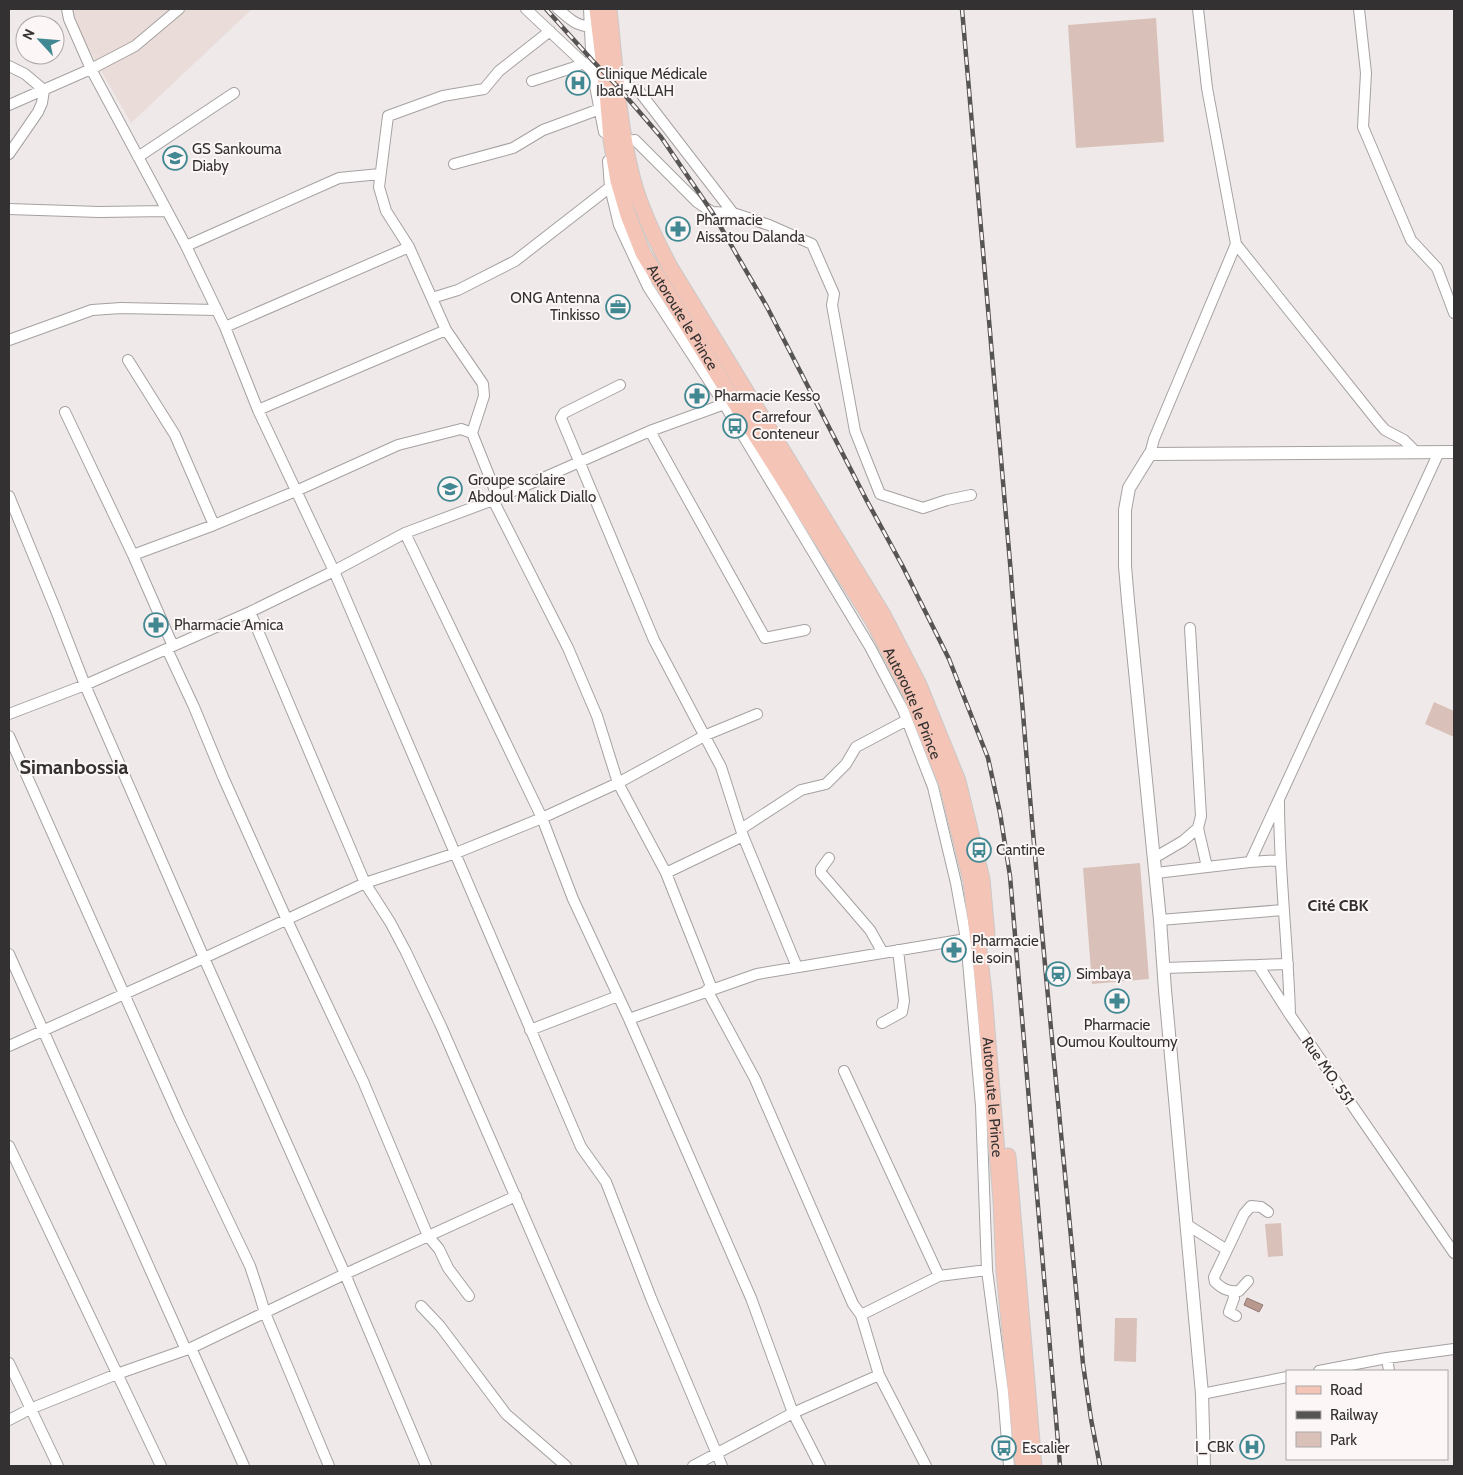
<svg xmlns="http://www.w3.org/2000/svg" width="1463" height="1475" font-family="Cabin,sans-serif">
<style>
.built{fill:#e9dcd9}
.green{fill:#d9c0b9}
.water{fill:#b9988e;stroke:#917972}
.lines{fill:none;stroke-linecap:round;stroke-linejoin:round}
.minor-casing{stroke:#a6a1a0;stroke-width:12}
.tertiary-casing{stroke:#a6a1a0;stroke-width:14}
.primary-casing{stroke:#cac9c9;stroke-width:17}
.minor{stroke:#fff;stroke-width:10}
.tertiary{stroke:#fff;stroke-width:12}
.primary{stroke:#f4c4b6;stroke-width:15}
.rail-casing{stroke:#575454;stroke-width:4.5}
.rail{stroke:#fcf7f6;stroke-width:2.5;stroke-dasharray:8;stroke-linecap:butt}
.labels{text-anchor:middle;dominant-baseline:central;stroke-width:4;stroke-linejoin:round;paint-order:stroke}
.poi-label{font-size:15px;fill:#333131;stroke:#fcf7f6;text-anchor:start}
.street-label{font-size:15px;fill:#333131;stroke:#fcf7f6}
.neighbourhood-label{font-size:16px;font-weight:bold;fill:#333131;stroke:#fcf7f6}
.district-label{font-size:20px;font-weight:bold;fill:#333131;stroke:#fcf7f6}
</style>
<rect width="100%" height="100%" fill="#efeae9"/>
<path class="built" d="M 72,9 L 252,9 L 131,123 L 83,39 Z"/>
<path class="green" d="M 1156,18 L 1164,142 L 1076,148 L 1068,25 Z
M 1434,702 L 1454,711 L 1454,737 L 1425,724 Z
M 1140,863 L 1149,979 L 1092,984 L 1083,868 Z
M 1281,1223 L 1283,1256 L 1268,1257 L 1265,1224 Z
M 1115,1318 L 1137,1318 L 1136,1362 L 1114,1361 Z"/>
<path class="water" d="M 1247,1298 L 1263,1305 L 1259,1312 L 1244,1305 Z"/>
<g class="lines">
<g class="minor-casing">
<path id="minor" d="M 67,9 L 69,19 L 91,69 L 186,246 L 225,327 L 258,410 L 334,571 L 581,1147 L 606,1182 L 651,1298 L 722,1466
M 526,9 L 594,73
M 558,9 C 570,19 574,25 591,27
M 589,9 L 592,70 L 604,132
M 1198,9 L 1207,88 L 1236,244 L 1378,422 L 1385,430 L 1404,440 L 1416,452
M 1359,9 L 1366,73 L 1363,127 L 1411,240 L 1437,268 L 1454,313
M 9,66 L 25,74 L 44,90 L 42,103 L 38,112 L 9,154
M 616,72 L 630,88 L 639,91 L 733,213
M 532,81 L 575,67 L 583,63
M 9,105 L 91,69 L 135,46 L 179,9
M 625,141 L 635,140 L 697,202 L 712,212 L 733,213 L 769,225 L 812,244 L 834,294 L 832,305 L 855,431 L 880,494 L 923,508 L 947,500 L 971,495
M 138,157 L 234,93
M 608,161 L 610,187 L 619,225 L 648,287 L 724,404 L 870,647 L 903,710 L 933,787 L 956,883 L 966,939 L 981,1106 L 987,1270 L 1003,1392 L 1009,1466
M 454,164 L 513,148 L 543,130 L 600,109
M 9,209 L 99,212 L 167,211
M 186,246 L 339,178 L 380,174
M 432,298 L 458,290 L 515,261 L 614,184
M 225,327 L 409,247
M 9,340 L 92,310 L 121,308 L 217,310
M 128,360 L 175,435 L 214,525
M 620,385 L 564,413 L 561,418 L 654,640 L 721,767 L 743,836 L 797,967
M 258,410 L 446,330
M 65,412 L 133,555 L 173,646
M 650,431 L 765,638 L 805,630
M 472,433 L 484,396 L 483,384 L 446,330 L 409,247 L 386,211 L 379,187 L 388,116 L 443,96 L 484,89 L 499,71 L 550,31
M 1150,454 L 1154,439 L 1236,244
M 9,496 L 55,608 L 85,685 L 204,958 L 345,1274 L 426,1466
M 493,500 L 568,648 L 597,716 L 618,783 L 666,873 L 712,989
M 405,533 L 542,818 L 573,899 L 629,1019 L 751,1298 L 793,1413 L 820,1466
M 133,555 L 214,525 L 296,491 L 398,445 L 461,429 L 472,433 L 498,498
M 250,612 L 365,883 L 390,922 L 406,952 L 441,1026 L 633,1466
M 167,649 L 194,707 L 223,777 L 287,920 L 363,1081 L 428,1236 L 439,1249 L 448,1268 L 469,1296
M 9,714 L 85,685 L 250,612 L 334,571 L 405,533 L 493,500 L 650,431 L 730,402
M 9,736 L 179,1117 L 250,1266 L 259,1293 L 265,1313 L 329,1466
M 1279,802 C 1279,873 1288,943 1290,1014
M 1198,828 L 1207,867
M 741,829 L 801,790 L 826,784 L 846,764 L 856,747 L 907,720
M 829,858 L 821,869 L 821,873 L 870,930 L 883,953
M 1154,858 L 1183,841 L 1198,828 L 1201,816 L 1190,628
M 1250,862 L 1280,860
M 666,873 L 743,836
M 1156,873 L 1250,862 L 1439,452
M 1160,920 L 1283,910
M 9,954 L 186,1350
M 1258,965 L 1288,964
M 1164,968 L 1258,965 L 1290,1015 L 1454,1253
M 707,990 L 755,1079 L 853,1304 L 861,1315 L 879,1375 L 926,1466
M 629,1019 L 757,974 L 972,938
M 882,1023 L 902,1012 L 904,1001 L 898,950
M 530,1030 L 618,996
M 9,1046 L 204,958 L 365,883 L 456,853 L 542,818 L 618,783 L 706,735 L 757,714
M 844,1071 L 939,1276
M 9,1146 L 161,1466
M 1186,1224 L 1227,1250 L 1214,1277 L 1215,1282 C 1223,1289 1228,1292 1239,1291 L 1248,1281
M 1227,1250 L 1244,1214 L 1251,1206 L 1261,1207 L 1268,1212
M 1233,1292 L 1234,1298 L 1229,1312 L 1236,1316
M 421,1306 L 440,1326 L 506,1414 L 566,1466
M 861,1315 L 939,1276 L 987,1270
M 191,1348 L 244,1466
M 1387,1358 L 1389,1371
M 9,1363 L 58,1466
M 1319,1371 L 1387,1358 L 1454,1349
M 1202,1394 L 1287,1377
M 9,1420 L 30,1409 L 117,1374 L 191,1348 L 345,1274 L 516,1196
M 693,1466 L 793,1413 L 879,1375"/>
</g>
<g class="tertiary-casing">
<path id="tertiary" d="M 1204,1466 L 1202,1394 L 1165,990 L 1160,920 L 1128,601 L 1125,566 L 1125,510 L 1129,488 L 1150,454 L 1454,452"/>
</g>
<g class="primary-casing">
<g id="primary">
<path id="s1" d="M 597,9 L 607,92 L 611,140 L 618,181 L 628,215 L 643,253 L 734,401 L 873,621 L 909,690 L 947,785 L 971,881 L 984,993 L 1001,1201 L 1004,1271 L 1023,1466"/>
<path d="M 609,9 C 615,64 618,121 632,176 C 640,208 655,238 670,267 L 883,615 L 919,685 L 958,781 L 982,879 L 987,934"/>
<path d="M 1008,1156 L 1034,1466"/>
</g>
</g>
<use href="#minor" class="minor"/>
<use href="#tertiary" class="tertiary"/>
<use href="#primary" class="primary"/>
<g class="rail-casing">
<path id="rail" d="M 546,9 L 592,60 L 617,86 L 661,137 L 712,212 L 767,307 L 867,501 L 902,565 L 949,659 L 988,758 L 1000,813 L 1010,876 L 1060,1466
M 962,9 L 1011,574 C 1014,620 1019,666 1023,713 C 1040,930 1063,1147 1083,1364 L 1091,1419 L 1100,1466"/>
</g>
<use href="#rail" class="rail"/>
</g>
<defs>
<g id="hospital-ring" transform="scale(1.25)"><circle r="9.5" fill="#fcf7f6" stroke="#428892" stroke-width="1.5"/><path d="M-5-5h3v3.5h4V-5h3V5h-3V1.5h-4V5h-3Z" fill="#428892"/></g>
<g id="school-ring" transform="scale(1.25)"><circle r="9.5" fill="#fcf7f6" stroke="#428892" stroke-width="1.5"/><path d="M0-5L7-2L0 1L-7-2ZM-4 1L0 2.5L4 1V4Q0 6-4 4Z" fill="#428892"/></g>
<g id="pharmacy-ring" transform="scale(1.25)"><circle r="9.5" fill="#fcf7f6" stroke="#428892" stroke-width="1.5"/><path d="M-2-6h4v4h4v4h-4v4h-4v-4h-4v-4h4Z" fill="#428892"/></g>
<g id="office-ring" transform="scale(1.25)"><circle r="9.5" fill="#fcf7f6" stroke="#428892" stroke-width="1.5"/><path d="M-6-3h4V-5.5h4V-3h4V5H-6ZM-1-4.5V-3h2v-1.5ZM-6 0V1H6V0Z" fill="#428892"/></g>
<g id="bus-ring" transform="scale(1.25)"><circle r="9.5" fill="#fcf7f6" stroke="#428892" stroke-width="1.5"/><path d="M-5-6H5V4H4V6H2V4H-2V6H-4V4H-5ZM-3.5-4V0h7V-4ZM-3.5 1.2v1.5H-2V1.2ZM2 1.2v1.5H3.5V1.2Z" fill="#428892"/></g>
<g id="station-ring" transform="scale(1.25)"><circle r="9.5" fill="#fcf7f6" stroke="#428892" stroke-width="1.5"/><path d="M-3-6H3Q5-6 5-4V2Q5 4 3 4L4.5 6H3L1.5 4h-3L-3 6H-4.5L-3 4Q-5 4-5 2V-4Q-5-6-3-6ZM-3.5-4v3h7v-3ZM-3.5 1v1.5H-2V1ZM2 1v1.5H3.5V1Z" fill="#428892"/></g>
</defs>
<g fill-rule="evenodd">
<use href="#hospital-ring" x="578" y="83"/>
<use href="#school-ring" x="175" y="158"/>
<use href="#pharmacy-ring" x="678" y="229"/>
<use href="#office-ring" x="618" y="307"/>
<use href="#pharmacy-ring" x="697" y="396"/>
<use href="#bus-ring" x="735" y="426"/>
<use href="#school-ring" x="450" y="489"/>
<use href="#pharmacy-ring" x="156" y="625"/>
<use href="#bus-ring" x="979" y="850"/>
<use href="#pharmacy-ring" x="954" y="950"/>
<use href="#station-ring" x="1058" y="974"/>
<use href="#pharmacy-ring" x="1117" y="1001"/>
<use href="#hospital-ring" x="1252" y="1447"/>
<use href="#bus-ring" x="1004" y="1448"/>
</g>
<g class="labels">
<g class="poi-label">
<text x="596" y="74">Clinique Médicale<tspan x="596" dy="17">Ibad-ALLAH</tspan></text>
<text x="192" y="149">GS Sankouma<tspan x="192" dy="17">Diaby</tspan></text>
<text x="696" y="220">Pharmacie<tspan x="696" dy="17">Aissatou Dalanda</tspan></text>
<text x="600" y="298" text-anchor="end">ONG Antenna<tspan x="600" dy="17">Tinkisso</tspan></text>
<text x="714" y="396">Pharmacie Kesso</text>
<text x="752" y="417">Carrefour<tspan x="752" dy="17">Conteneur</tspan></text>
<text x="468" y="480">Groupe scolaire<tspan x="468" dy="17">Abdoul Malick Diallo</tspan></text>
<text x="174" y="625">Pharmacie Amica</text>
<text x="996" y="850">Cantine</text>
<text x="972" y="941">Pharmacie<tspan x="972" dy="17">le soin</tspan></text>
<text x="1076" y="974">Simbaya</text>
<text x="1117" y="1025" text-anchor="middle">Pharmacie<tspan x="1117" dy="17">Oumou Koultoumy</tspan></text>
<text x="1234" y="1447" text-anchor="end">I_CBK</text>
<text x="1022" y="1448">Escalier</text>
</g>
<g class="street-label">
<text stroke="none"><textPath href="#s1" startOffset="325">Autoroute le Prince</textPath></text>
<text stroke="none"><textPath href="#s1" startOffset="775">Autoroute le Prince</textPath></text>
<text transform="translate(1328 1071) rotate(55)">Rue MO. 551</text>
<text stroke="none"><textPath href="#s1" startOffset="1180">Autoroute le Prince</textPath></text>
</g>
<g class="neighbourhood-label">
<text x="1338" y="905">Cité CBK</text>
</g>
<g class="district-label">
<text x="74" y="767">Simanbossia</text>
</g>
</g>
<rect width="1463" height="1475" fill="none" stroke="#333131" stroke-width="20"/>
<rect x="1286" y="1370" width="162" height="90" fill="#fcf7f6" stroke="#aca8a7"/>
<rect x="1296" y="1386" width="25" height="8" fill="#f4c4b6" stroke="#aca8a7"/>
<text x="1330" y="1395" font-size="15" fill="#333131">Road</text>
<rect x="1296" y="1411" width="25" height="8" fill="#575454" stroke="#aca8a7"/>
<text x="1330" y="1420" font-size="15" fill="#333131">Railway</text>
<rect x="1296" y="1432" width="25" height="15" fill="#d9c0b9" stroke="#aca8a7"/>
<text x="1330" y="1445" font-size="15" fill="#333131">Park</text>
<g transform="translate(40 40) rotate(296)"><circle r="24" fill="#fcf7f6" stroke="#aca8a7"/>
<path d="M0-4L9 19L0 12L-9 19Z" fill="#428892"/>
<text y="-8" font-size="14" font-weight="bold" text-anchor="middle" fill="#333131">N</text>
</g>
</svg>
